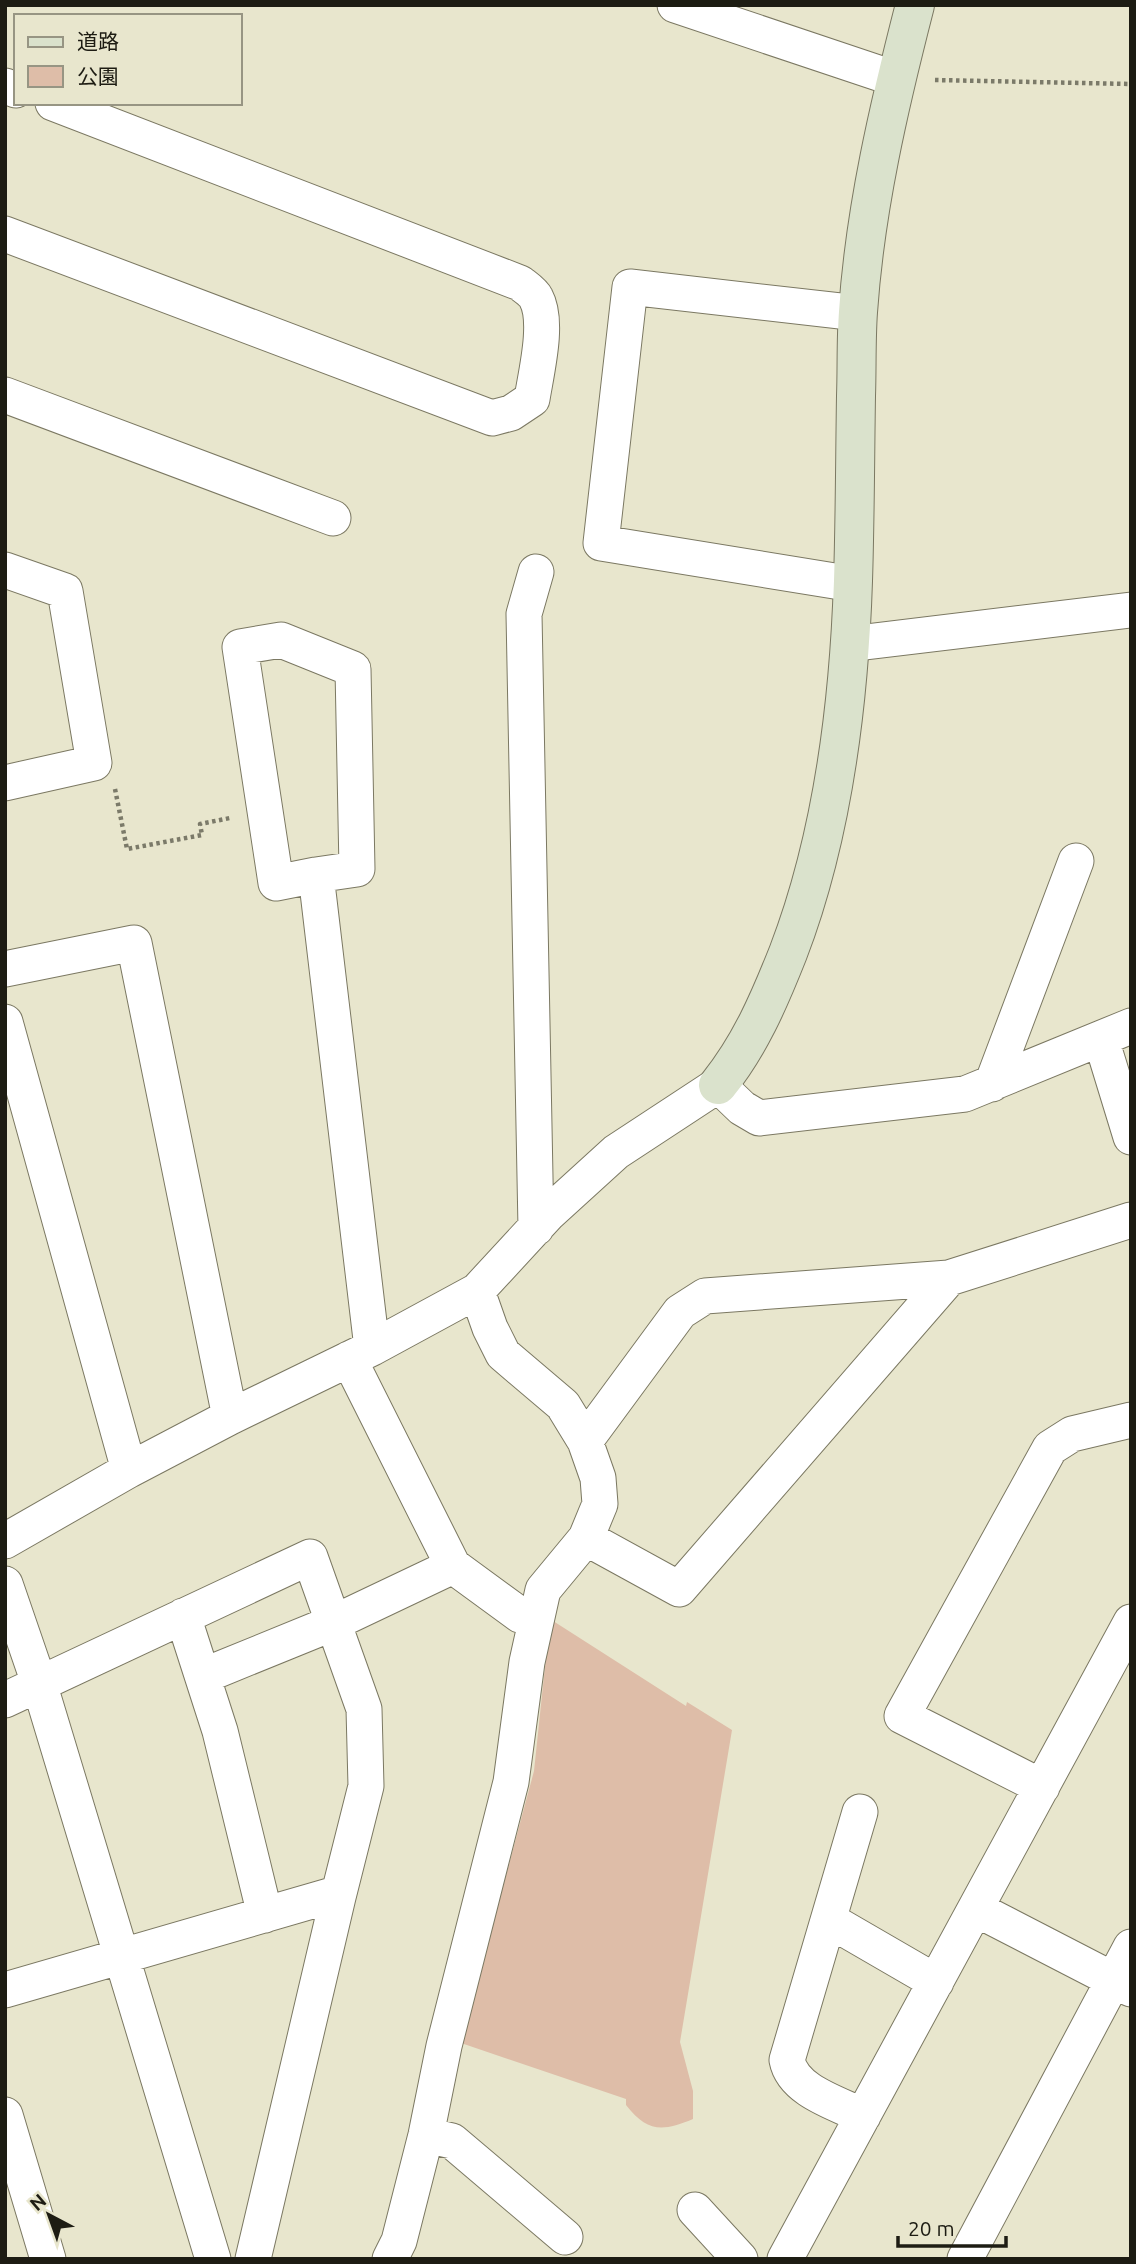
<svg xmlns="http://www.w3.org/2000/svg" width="1136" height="2264" font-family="Ubuntu,'Noto Sans JP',sans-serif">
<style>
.green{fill:#debda8}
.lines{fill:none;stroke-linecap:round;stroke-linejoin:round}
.street-casing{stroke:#7b7862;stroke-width:37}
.secondary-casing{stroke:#7b7862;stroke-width:40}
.path{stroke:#7b7a69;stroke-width:4.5;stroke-dasharray:3.5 3.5;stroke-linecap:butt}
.street{stroke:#fff;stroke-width:35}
.secondary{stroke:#dae2cc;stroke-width:38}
</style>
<rect width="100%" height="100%" fill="#e8e6cd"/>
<path class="green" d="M 550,1619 L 686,1706 L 687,1702 L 732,1730 L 680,2042 L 693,2091 L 693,2119 C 662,2132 647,2132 626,2105 L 626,2099 L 461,2043 L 534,1771 Z"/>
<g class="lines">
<g class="street-casing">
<path id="street" d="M 675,5 L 896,79
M 5,86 L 16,90
M 5,234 L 492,418 L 511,413 L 532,399 C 536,373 549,322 536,298 C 533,292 525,287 520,283 L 53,103
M 5,395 L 333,518
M 5,570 L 65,591 L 94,763 L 5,783
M 853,584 L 601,543 L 630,287 L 858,313
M 849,644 L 1131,610
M 316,875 L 276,883 L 240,647 L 281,640 L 353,669 L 357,869 L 316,875 L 372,1348
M 5,969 L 134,943 L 230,1417
M 5,1022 L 129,1470
M 1101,1039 L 1131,1137
M 992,1084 L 1076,861
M 536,1228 L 524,614 L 536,572
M 349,1359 L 453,1566 L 520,1615 L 535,1619
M 585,1441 L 680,1312 L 705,1296 L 949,1278 L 1131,1220
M 586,1538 L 679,1589 L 949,1278
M 5,1541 L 129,1470 L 230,1417 L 372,1348 L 477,1291 L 549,1213 L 616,1152 L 718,1085 L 742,1108 L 759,1118 L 965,1094 L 1131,1026
M 5,1584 L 39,1683 L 213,2259
M 183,1616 L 220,1731 L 265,1915
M 203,1676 L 333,1623 L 453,1566
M 5,1700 L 310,1557 L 364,1709 L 366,1786 L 338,1897 L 253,2259
M 1042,1787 L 902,1716 L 1050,1448 L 1072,1434 L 1131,1420
M 860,1812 L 787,2060 C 793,2091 837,2103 863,2116
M 976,1909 L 1131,1989
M 829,1920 L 936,1982
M 5,1990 L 329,1896 L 338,1897
M 5,2115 L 48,2259
M 426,2135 L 452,2141 L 565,2237
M 695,2210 L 740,2259
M 390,2259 L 399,2241 L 426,2135 L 444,2046 L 511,1782 L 527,1662 L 543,1590 L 586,1538 L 600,1504 L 598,1478 L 585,1441 L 563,1405 L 503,1354 L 490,1328 L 477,1291
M 785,2259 L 1131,1622
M 965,2259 L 1131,1947"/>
</g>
<g class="secondary-casing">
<path id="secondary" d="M 718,1085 C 750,1045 769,1001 788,953 C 833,836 849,705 853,581 C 855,519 855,458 856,396 C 857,368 856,340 858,312 C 865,209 889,106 915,5"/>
</g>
<path class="path" d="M 935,80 L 1131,84
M 115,789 L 127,849 L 202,835 L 200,824 L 230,818"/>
<use href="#street" class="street"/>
<use href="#secondary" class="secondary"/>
</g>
<rect width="1136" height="2264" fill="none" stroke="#1d1c13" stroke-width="14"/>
<rect x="14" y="14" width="228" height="91" fill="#e8e6cd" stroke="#979583" stroke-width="2"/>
<rect x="28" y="37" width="35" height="10" fill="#dae2cc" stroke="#979583" stroke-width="2"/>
<text x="77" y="49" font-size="21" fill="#1d1c13">道路</text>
<rect x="28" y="66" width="35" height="21" fill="#debda8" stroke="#979583" stroke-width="2"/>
<text x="77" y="84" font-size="21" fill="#1d1c13">公園</text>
<g transform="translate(49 2215) rotate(319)" stroke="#e8e6cd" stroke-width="5" paint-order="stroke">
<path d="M0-5L12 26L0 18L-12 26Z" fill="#1d1c13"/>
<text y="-10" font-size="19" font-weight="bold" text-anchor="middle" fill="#1d1c13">N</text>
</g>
<path d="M898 2236v10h108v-10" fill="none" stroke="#1d1c13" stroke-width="3.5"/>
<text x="908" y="2236" font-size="21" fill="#1d1c13" stroke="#e8e6cd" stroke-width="5" paint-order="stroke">20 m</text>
</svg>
